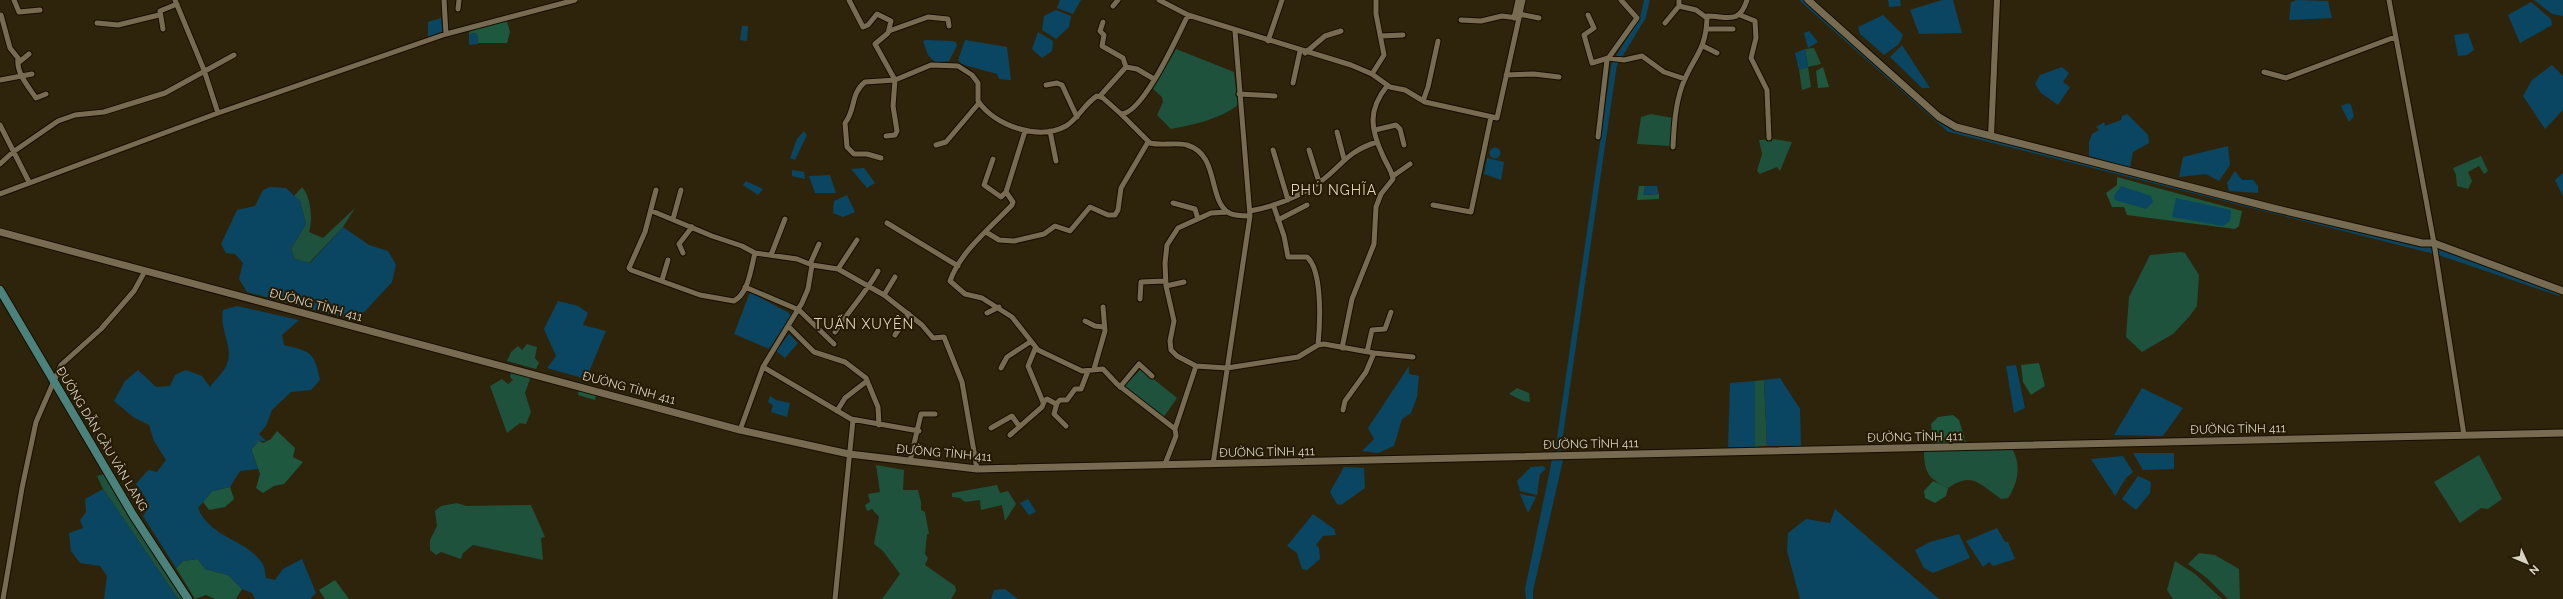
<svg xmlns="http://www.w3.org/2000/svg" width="2563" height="599" font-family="Raleway,sans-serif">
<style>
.green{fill:#1e523c}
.forest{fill:#1d583f}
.water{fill:#0a4661}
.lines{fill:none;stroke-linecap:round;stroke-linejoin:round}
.canal{stroke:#0a4661;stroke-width:5.5}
.minor-casing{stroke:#160d00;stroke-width:7}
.tertiary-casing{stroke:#160d00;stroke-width:8}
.secondary-casing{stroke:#160d00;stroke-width:9}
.primary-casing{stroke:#160d00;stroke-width:10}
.minor{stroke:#776b51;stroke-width:5}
.tertiary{stroke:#776b51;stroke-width:6}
.secondary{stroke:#776b51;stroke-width:7}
.primary{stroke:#4c827c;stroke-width:8}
.labels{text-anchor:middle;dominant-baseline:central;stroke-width:4;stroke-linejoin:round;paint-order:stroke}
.street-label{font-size:12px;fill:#dad3c5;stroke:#251a03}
.quarter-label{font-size:14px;letter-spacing:1px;fill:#e4d6b9;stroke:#251a03}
</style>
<rect width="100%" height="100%" fill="#2e240b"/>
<path class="green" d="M 1814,48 L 1821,64 L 1808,67 L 1811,87 L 1802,90 L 1799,70 L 1808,67 L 1805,49 Z
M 1176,49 L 1234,72 L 1238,105 C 1218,120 1195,124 1171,129 L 1157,115 L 1163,102 L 1162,97 L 1153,89 Z
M 1651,114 L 1673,118 L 1671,146 L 1637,144 L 1641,117 Z
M 1773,139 L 1792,142 L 1780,171 L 1777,167 L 1760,174 L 1757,171 L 1762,154 L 1759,140 Z
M 2481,156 L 2488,171 L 2484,174 L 2479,166 L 2468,172 L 2472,181 L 2468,189 L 2457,186 L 2456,175 L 2453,168 Z
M 302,187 C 311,197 313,219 309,232 L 323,238 L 355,208 L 343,227 L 309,263 L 295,259 L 291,249 L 306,224 L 300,201 L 294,196 Z
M 2181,252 L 2185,253 L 2199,275 L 2197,306 L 2189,317 L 2173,334 L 2142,352 L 2126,337 L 2129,297 L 2150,255 Z
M 527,344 L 537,347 L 535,358 L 539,363 L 536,369 L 507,361 L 511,352 L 518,346 L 522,350 Z
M 1141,369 L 1177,398 L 1163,418 L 1123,387 Z
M 511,372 L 531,376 L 525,393 L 531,412 L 526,424 L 520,423 L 507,433 L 490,386 L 502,379 L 508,384 L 513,380 L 510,377 Z
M 1764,380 L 1767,446 L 1755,447 L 1755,381 Z
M 1517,388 L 1529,393 L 1530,402 L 1523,401 L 1509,394 Z
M 2013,450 C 2021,466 2018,484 2008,498 L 2001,499 C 1979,484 1973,471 1948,488 C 1929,479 1924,473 1924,451 Z
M 2479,455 L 2502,499 L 2488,509 L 2481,508 L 2460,523 L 2434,482 Z
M 876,465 L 904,470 L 903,490 L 918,490 L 921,502 L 921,510 L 925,512 L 929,534 L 927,534 L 925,554 L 928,558 L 925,565 L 955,586 L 956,591 L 951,599 L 882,599 L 900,574 L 883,551 L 874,544 L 879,517 L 872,509 L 867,511 L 865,505 L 870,502 L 868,494 L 880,492 Z
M 104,474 L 184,599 L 178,599 L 103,489 L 97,476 Z
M 997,485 L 1000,493 L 1008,491 L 1016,504 L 1005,521 L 1002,505 L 981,510 L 980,500 L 965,502 L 960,498 L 952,497 L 952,493 Z
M 457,503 L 466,506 L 531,505 L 545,537 L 541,538 L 543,560 L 473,545 L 463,553 L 461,559 L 441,552 L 436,555 L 430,550 L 430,540 L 437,526 L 435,511 L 441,506 Z
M 2199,553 L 2215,555 L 2239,569 L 2240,599 L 2228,599 L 2208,579 L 2188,564 Z
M 2175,561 L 2195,574 L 2222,599 L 2173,599 L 2167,590 Z"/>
<path class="forest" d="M 506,18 L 510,32 L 507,43 L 478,43 L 477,34 L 473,33 L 469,35 L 470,27 Z
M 1823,67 L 1829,87 L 1818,88 L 1816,71 Z
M 2117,177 L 2242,211 L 2239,226 L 2235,229 L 2127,215 L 2124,207 L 2112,207 L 2106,193 L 2117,185 Z
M 1639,186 L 1645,186 L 1644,195 L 1659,194 L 1659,199 L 1637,200 Z
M 2039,363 L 2045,386 L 2031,395 L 2023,382 L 2021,365 Z
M 579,389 L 596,394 L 595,400 L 578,395 Z
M 1953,415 L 1959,420 L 1966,443 L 1933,444 L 1931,424 L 1938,417 Z
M 277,431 L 295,448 L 293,457 L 303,462 L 284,484 L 274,486 L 263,493 L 256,488 L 260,474 L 251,449 L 259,441 L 263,443 L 271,439 Z
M 1933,481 L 1948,488 L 1946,496 L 1935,503 L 1925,498 L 1924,491 Z
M 230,487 L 234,499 L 225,507 L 209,510 L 203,502 L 212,491 Z
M 198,559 L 205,569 L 228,575 L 242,589 L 236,599 L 215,599 L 206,595 L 195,599 L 176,568 L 183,561 Z
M 335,580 L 349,599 L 325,599 L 319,590 Z"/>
<path class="water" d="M 1060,0 L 1081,0 L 1073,14 L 1057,8 Z
M 1888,0 L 1900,0 L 1901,6 L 1889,7 Z
M 1942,0 L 1953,0 L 1962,33 L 1919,34 L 1910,10 Z
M 2297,0 L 2328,1 L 2332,18 L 2289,20 L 2291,2 Z
M 2534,0 L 2563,0 L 2563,16 L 2552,14 Z
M 2531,2 L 2551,19 L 2552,25 L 2520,43 L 2508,15 Z
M 1056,10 L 1071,16 L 1069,27 L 1056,39 L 1042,30 L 1044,16 Z
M 1883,15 L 1903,35 L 1899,44 L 1884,55 L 1860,34 L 1858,27 Z
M 441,18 L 443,34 L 428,37 L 428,22 Z
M 742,26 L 748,26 L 747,41 L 740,40 Z
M 1809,31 L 1818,42 L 1808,48 L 1804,33 Z
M 1038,32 L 1053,41 L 1052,51 L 1042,58 L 1032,49 Z
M 472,33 L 477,34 L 478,44 L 469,45 L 469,35 Z
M 2468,33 L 2474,50 L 2467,55 L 2458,56 L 2454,35 Z
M 926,40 L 952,41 L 956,42 L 957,46 L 949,61 L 936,63 L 928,55 L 923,41 Z
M 965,40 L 1007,47 L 1011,80 L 999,79 L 997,74 L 961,64 L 958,60 Z
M 1902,45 L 1930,88 L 1922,88 L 1890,57 Z
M 1805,49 L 1808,67 L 1799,70 L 1795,53 Z
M 2552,65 L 2563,76 L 2563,110 L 2545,129 L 2523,96 L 2532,80 Z
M 2062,67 L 2069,73 L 2063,82 L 2070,87 L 2058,105 L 2041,93 L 2035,84 L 2040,75 Z
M 2348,103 L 2351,105 L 2354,116 L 2349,122 L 2341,106 Z
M 2127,114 L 2148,135 L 2149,143 L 2133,152 L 2130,168 L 2089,156 L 2089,142 L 2092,134 L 2099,130 L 2096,127 L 2104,122 L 2105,126 L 2121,120 L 2122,116 Z
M 804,131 L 807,135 L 795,160 L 790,158 L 797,139 Z
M 2228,146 L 2230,165 L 2219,181 L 2206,174 L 2179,177 L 2183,157 Z
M1489.5 153a5.5 5.5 0 1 1 11 0a5.5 5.5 0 1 1-11 0Z
M 1487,158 L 1504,162 L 1501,180 L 1484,174 Z
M 864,168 L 875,183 L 867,188 L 851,169 Z
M 792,170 L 804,172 L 805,179 L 792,176 Z
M 2235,171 L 2242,180 L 2253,180 L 2258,186 L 2258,193 L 2229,191 L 2227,183 Z
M 2563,173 L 2563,196 L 2555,180 Z
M 830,175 L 836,193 L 815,193 L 809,176 Z
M 746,181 L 763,189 L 758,195 L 743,185 Z
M 1645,186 L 1657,186 L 1659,194 L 1643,195 Z
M 2121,186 L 2151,196 L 2153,202 L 2146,209 L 2115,200 L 2114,196 Z
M 270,187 L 286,188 L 300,201 L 306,224 L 291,249 L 295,259 L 310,263 L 343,227 L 369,245 L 388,251 L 396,265 L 392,282 L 356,321 L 247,292 L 239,279 L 243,263 L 235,254 L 226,253 L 221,244 L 237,210 L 255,206 L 263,190 Z
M 847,195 L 855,212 L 843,217 L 833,213 L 834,201 Z
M 2176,198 L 2231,210 L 2230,221 L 2223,226 L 2172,217 Z
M 750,292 L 789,313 L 791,317 L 769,349 L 734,334 Z
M 558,301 L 578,306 L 588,313 L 583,325 L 606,331 L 586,379 L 547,368 L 556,356 L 544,329 Z
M 237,306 L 299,320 L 282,335 L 284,345 C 311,352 314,351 320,380 L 311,390 L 291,392 L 272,410 L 266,426 L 259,434 L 266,441 L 259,441 L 251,449 L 258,469 L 240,471 L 230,487 L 212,491 L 198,508 C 211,539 245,538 262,563 C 265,567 265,573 266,578 L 275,580 L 283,569 L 302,559 L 316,593 L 310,599 L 255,599 L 252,593 L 242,589 L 228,575 L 205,569 L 198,559 L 183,561 L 176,568 L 143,516 C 153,504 144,496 136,484 L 148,470 L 157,472 L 166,460 L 154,441 L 149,425 L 133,417 L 114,401 L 125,381 L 138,370 L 156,387 L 170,386 L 175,375 L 186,370 L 202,376 L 210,387 C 215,380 224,372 227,364 C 234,347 219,330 223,310 Z
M 789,334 L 798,343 L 785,358 L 776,351 Z
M 2016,365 L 2025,408 L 2014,413 L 2006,366 Z
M 1409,366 L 1409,374 L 1419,376 L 1417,397 L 1411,413 L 1402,419 L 1394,446 L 1378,453 L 1362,451 L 1374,439 L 1368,428 Z
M 1780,378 L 1800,409 L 1801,446 L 1767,446 L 1764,380 Z
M 1755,381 L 1755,447 L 1728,447 L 1730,383 Z
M 2142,388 L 2183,408 L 2163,436 L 2114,435 Z
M 770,396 L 776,400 L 790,403 L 787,417 L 771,412 L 773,405 L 768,402 Z
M 2133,453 L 2174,453 L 2174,469 L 2143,470 Z
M 2123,456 L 2133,472 L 2126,478 L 2115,496 L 2091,459 Z
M 1552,460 L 1563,460 L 1533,591 L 1533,599 L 1526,599 L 1525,589 Z
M 1543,466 L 1546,469 L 1540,474 L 1537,495 L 1520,491 L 1517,481 L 1531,467 Z
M 1344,467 L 1364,468 L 1365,488 L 1341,505 L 1337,504 L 1330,492 Z
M 2138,476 L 2151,482 L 2150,493 L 2136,510 L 2122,499 Z
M 103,489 L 178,599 L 104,599 L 107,576 L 100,566 L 80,563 L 71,551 L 69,533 L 83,528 L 80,520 L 86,512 L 85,499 Z
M 1520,494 L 1536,497 L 1528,513 Z
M 1028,499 L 1036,512 L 1029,515 L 1020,503 Z
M 1835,509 L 1939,599 L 1800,599 L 1787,551 L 1788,533 L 1806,519 L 1830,523 Z
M 1313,514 L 1334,529 L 1336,535 L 1323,536 L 1316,545 L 1319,548 L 1320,559 L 1307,570 L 1302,569 L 1297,553 L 1287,546 Z
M 1997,528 L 2005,542 L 2008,542 L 2015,559 L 1993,566 L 1989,562 L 1983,567 L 1966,541 Z
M 1959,534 L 1970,558 L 1933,573 L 1924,568 L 1915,550 L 1930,542 Z
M 1005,589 L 1018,599 L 991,599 L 994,590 Z"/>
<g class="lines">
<path class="canal" d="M 1803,0 L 1949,129 L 2438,252 L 2559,293
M 1558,450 L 1614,65 L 1643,17 L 1647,0"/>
<g class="minor-casing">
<path id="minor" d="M 14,0 L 19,12 L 40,10
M 175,0 L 204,70 L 218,113
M 444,0 L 446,34
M 849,0 L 863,27 L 868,25 L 877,14 L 891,21 L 888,33 L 875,44 L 895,80 L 893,106 L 897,131 L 895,135 L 886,136
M 1159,0 L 1188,15 L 1351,65 L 1372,74 L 1390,87 L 1405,90 L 1425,102 L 1497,118 L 1523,0
M 2389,0 L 2434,243 L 2464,435
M 1113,6 L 1118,0
M 458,9 L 459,0
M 1519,14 L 1539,18
M 1,15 L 10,48 L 18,58 C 16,73 28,86 36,98 L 46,94
M 1588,15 L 1594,28 L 1584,35 L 1592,63 L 1608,58 L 1624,60 L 1642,56 L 1664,72 L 1685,79
M 1740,15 L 1755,21 L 1756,38 L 1751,58 L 1767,90 L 1769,138
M 1707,16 C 1728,16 1739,25 1747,0
M 1514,18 L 1518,0
M 1461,20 L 1481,21 L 1502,16 L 1518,18
M 1103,22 L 1100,31 L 1104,35 L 1102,46 L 1123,58 L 1126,67
M 97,23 L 118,25 L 159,15
M 1665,23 L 1679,6
M 163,29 L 160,11 L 177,4
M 1707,29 L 1733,29
M 889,31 L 928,17 L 948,19 L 949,26
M 1380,36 L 1403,35
M 1268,41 L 1282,0
M 1703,46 L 1717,53
M 1305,53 L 1325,36 L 1341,31
M 18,63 L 29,54
M 2264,72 L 2286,78 L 2395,37
M 1372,74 L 1384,55 L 1376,14 L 1376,0
M 1506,75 L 1534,74 L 1559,77
M 0,80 L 32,74
M 1293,83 L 1300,51
M 1046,85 L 1057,83 L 1062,85 L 1077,117
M 1239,94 L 1275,96
M 1100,96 L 1126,67 L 1137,69 L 1154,79
M 1423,101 L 1428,87 L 1438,41
M 1121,114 L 1150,143 C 1162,146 1176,142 1187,145 C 1220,155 1207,199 1229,213 C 1235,216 1244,216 1250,216
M 0,125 L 29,182
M 1375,130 L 1396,125 L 1400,129 L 1404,145
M 1050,131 L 1056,161
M 1337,132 L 1344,159
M 1598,137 L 1607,60 L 1637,18 L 1621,0
M 936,145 L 946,142 L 979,103
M 1673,147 C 1674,127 1675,106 1682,86 C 1692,58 1706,52 1707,18 L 1696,10 L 1679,6 L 1679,0
M 1273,150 L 1288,200
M 1309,150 L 1319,182
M 881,158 L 867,154 L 854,154 L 847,147 L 845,123 C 856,110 850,94 865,82 L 895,80 L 931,65 L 958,66 L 972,75 L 978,83 L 978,101 C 995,126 1039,141 1066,126 C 1079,118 1084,104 1097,96 L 1103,98 L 1121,114 C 1143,114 1178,35 1188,15
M 993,159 L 984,185 L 1001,197 L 1006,192 L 1025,131
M 0,164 L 13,152 L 58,121 L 75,115 L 104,112 L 165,93 L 234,55
M 1393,176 L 1410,164
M 656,190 L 645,232 L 629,268 L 631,270 L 700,295 L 734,301 C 749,293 751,267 755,253
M 1006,192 L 1013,202 L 1012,205 C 991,227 960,252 950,281 L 965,294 L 982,298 L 1012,317 L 1038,350 L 1082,371 L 1103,369 L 1117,384 L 1175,429 L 1176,436 L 1165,464
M 0,194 L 218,113 L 446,34 L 575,0
M 1173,203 L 1195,209 L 1198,219
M 1433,205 L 1471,212 L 1491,117
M 1274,207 L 1284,236 L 1288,257 L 1307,257 C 1323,271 1320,325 1318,345
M 652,211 L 712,236 L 742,246 L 755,253 L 797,259 L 812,265
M 1250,211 C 1276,206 1299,197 1320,182 C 1344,164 1346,152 1377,142
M 1228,212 L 1211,213 L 1178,228 L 1167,245 L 1165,263 L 1166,286 L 1174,321 L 1170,341 L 1171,350 L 1177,356 L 1196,366 L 1227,368 L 1298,357 L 1318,345 L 1324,344 L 1374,353 L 1413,357
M 673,219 L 681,190
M 1278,220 L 1307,205
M 887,223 L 958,266
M 986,232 L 999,240 L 1014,241 L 1044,234 L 1055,226 L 1070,231 L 1090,207 L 1108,215 L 1115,215 L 1118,210 L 1121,188 L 1148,142
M 683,253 L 679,244 L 692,227
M 771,255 L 785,219
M 810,264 L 819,244
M 838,269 L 857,240
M 662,280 L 668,260
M 1166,286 L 1184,282
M 745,287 L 799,310 L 834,344
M 884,295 L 895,277
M 1140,299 L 1141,282 L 1165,281
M 987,313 L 999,307
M 1085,321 L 1095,326 L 1104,327
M 788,326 L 814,352 L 845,362 L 866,378 L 878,407 L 879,425
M 835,332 C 849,310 866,293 878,271
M 895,335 L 909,314
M 1342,348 L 1352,299 L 1374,244 L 1376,207 L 1381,194 L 1393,179 C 1392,171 1386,163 1383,156 C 1370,128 1368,110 1387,86
M 1035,349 L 1028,366 L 1043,402 L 1047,399 L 1056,404 L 1060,400 L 1067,400 L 1075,389 L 1081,389 L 1088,371
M 1367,352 L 1372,330 L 1385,329 L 1391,312
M 763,367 L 851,419 L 919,431
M 1001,368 L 1007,357 L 1030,342
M 1094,369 L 1105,331 L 1103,307
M 1120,387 L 1139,364 L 1152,376
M 1057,403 L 1054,414 L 1066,426
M 1343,410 L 1345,401 L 1366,372 L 1374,353
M 837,411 L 845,398 L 867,381
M 991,428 L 1012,416 L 1019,426
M 1175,429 L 1196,366
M 740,430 L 763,367 L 802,303 L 808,289 L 812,265 L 838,269 L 884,295 L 922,325 L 933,338 L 944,337 L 962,382 L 977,469
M 1010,435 L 1042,407 L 1044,402
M 910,461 L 921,414 L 935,414
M 1213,464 L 1250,216 L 1235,31
M 3,599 L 22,488 L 36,422 L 61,365 L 101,329 L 134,291 L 145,271
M 835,599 L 853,420"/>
</g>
<g class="tertiary-casing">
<path id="tertiary" d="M 1991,136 L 1997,0"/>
</g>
<g class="secondary-casing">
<path id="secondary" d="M 1808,0 L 1939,117 L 1956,127 L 2273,208 L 2422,243 L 2434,243 L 2563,291
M 0,232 L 740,430 L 849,454 L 977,469 L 2563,433"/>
</g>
<g class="primary-casing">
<path id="primary" d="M 0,290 L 133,515 L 188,599"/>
</g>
<use href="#minor" class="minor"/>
<use href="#tertiary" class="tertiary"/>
<use href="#secondary" class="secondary"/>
<use href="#primary" class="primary"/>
</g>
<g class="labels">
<g class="street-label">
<text transform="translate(316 305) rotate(15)">ĐƯỜNG TỈNH 411</text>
<text transform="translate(629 388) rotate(15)">ĐƯỜNG TỈNH 411</text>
<text transform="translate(2238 429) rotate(-1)">ĐƯỜNG TỈNH 411</text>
<text transform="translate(1915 437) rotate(-1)">ĐƯỜNG TỈNH 411</text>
<text transform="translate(102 439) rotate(59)">ĐƯỜNG DẪN CẦU VĂN LANG</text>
<text transform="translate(1591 444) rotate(-1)">ĐƯỜNG TỈNH 411</text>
<text transform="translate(1267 452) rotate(-1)">ĐƯỜNG TỈNH 411</text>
<text transform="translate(944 453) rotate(5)">ĐƯỜNG TỈNH 411</text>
</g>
<g class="quarter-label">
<text x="1334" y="190">PHÚ NGHĨA</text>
<text x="864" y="324">TUẤN XUYÊN</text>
</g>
</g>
<g transform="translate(2527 563) rotate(134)" stroke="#251a03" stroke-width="3" paint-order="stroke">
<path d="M0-3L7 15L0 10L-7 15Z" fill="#dad3c5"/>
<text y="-6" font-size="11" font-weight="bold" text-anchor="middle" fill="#dad3c5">N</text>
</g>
</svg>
